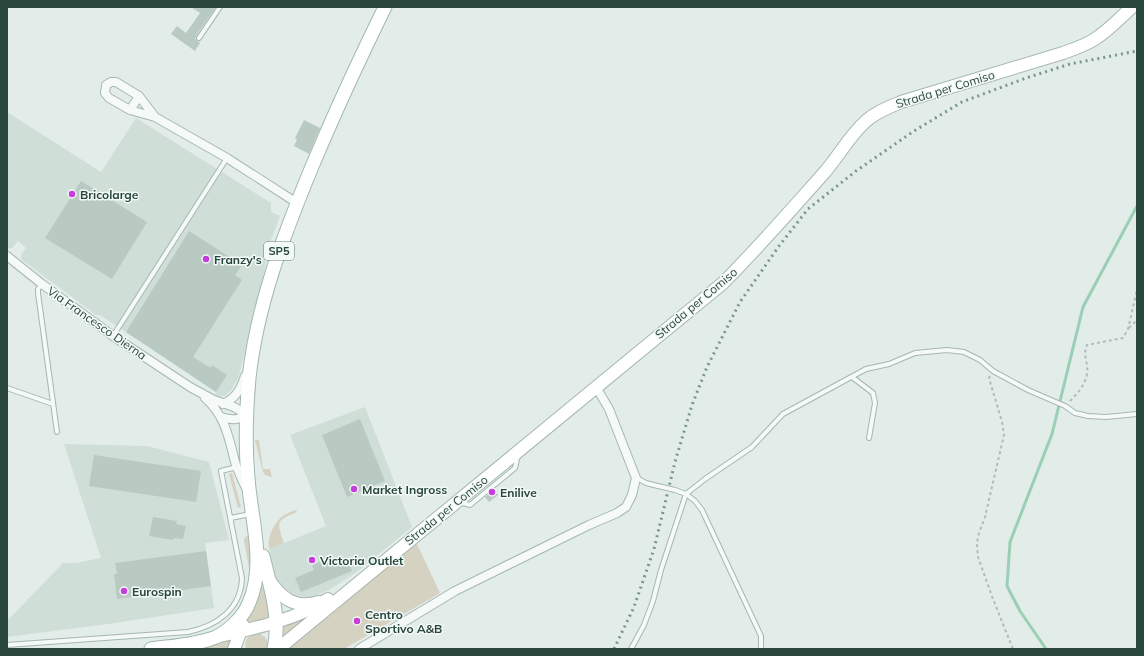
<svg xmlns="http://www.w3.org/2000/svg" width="1144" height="656" font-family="Mulish,sans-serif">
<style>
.built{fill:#d0ded8}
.green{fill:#d6d2c2}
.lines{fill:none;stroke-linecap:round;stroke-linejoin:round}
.stream{stroke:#9acfb6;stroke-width:3}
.building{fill:#b9cac3}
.lane-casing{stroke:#a6b7b1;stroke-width:6}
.street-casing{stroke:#a6b7b1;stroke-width:10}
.secondary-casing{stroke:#a6b7b1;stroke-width:14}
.primary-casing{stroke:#a0b9af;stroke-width:15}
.path{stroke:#afbcb8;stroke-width:2;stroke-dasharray:3 3;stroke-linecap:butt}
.lane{stroke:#f5f9f8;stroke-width:4}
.street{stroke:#f5f9f8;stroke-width:8}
.secondary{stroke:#fff;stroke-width:12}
.primary{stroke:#fff;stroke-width:13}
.rail{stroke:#7a978c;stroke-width:3;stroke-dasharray:2 4;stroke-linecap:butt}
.lane-bridge-casing{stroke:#a6b7b1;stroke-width:6;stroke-linecap:butt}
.lane-bridge{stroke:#f5f9f8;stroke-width:4}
.poi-dot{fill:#c63ddb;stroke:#f2f9f6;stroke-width:1.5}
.labels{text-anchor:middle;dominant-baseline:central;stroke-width:3;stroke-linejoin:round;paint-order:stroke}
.shield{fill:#f2f9f6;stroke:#657c73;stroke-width:1}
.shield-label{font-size:11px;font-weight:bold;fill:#28463b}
.street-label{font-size:12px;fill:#28463b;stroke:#f2f9f6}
.poi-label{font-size:12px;font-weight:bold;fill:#28463b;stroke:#f2f9f6;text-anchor:start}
</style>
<rect width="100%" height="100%" fill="#e2ece8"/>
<path class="built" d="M 7,112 L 101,172 L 136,118 L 271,203 L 271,212 L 280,216 L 267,250 L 265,268 L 239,376 L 232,389 L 225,396 L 214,397 L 216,392 L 100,315 L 96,315 L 21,259 L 21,255 L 26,248 L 18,241 L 12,248 L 7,248 Z
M 365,407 L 412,527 L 358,571 L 331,589 L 312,597 L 302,597 L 294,595 L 282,588 L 275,578 L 269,549 L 326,526 L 290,435 Z
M 64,444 L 147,446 L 209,462 L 229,540 L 205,543 L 214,608 L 108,624 L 7,637 L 7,621 L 63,563 L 76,563 L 101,558 Z"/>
<path class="green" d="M 255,440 L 259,440 L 263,469 L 270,469 L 272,477 L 265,475 L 263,472 Z
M 232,473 L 241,507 L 238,508 L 229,474 Z
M 296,510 L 297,512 C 275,521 277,522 284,543 L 269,549 C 267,537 274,522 284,515 C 288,513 292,511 296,510 Z
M 248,536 L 252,548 L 252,570 L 249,568 L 244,540 L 245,537 Z
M 416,542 L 440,593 L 344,649 L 288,649 Z
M 261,587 L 268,589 L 273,619 L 250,624 L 247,623 L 247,621 Z
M 306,617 L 308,617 L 282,641 L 282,623 Z
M 258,633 C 266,636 269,641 267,649 L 246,649 C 243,639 249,635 258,633 Z
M 233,638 L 230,649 L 199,649 Z"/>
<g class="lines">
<path class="stream" d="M 1046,649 L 1020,611 L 1007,586 L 1010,542 L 1052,434 L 1083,307 L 1137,206"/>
</g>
<path class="building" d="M 191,7 L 216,7 L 196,36 L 195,39 L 200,43 L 195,51 L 171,34 L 177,26 L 186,33 L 200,13 Z
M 304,120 L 320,128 L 309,154 L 294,146 L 297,140 L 295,138 Z
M 81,181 L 147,222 L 112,279 L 45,238 Z
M 189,231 L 242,265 L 235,275 L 242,280 L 193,357 L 211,368 L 212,365 L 227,375 L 216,392 L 126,332 Z
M 360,419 L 385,481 L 347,497 L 322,435 Z
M 94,455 L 201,471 L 196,502 L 89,486 Z
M 494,490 L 498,495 L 489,502 L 485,497 Z
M 153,517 L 177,521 L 176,524 L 186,526 L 183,539 L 174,538 L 173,540 L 149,536 Z
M 206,551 L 211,586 L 117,599 L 114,574 L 117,574 L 115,563 Z
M 346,557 L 352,571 L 301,592 L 295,578 L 314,570 L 312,565 L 327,559 L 329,564 Z"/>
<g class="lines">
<g class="lane-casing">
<path id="lane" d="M 199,38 L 220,7
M 42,284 L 38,289 L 38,293 L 57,432
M 113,336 L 227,158
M 852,377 L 873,393 L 875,403 L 869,438
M 7,388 L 53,404
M 637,478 L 646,483 L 658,486
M 675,490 L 686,494 L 705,479 L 752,447 L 783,414 L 866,369 L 889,364 L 915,353 L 947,350 L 964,352 L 980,360 L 993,371 L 1028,390 L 1065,406 L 1075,413 L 1088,416 L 1106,417 L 1137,414
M 459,502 L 470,505 L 515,468 L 518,455
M 231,518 L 250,514
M 7,645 L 188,632 C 217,626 241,609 242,578 L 221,471 L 237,467
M 631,649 L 644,625 L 653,601 L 661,570 L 686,494 L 695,501 L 702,510 L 761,636 L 761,649"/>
</g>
<g class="street-casing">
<path id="street" d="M 130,110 L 139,96
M 155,117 L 139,96 L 116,82 L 111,82 L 106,85 L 105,93 L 109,98 L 130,110 L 155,117 L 227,158 L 297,203
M 7,256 L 42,284 L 113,336 L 190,387 L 214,400 L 234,407 L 246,414 C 238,421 230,420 221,417
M 205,398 C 225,415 229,438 235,462 C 238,471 242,480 246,488
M 223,404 C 236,398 241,389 245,376
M 359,649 L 455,591 L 589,525 L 617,513 L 626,507 L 632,495 L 636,478 L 609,409 L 596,387"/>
</g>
<g class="secondary-casing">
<path id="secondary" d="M 269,580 C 282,599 295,609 319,602
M 219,636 C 256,628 295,620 328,599
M 234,649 L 243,625
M 278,649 L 723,283 C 758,248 791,210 824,173 C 839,156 849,136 866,121 C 876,112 889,107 901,102 L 1063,53 C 1074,49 1086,45 1095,39 C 1109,30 1120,18 1132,7"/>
</g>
<g class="primary-casing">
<path id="primary" d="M 263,556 C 270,586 281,618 274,649
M 151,649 C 172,646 196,645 216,637 C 229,631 244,616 249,603 C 266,564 251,519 248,478 C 245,445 246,412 249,378 C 257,305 283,237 311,169 C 334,114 359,60 385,7"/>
</g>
<path class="path" d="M 1129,328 L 1137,320
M 990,376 L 989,378 L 1002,422 L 1004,435 L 985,517 L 978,536 L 977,544 L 978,557 L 993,599 L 1013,649
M 1070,401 C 1078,393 1085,385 1087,374 C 1089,363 1082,356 1087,345 L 1123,338 L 1128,329 L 1137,290"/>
<use href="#lane" class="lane"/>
<use href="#street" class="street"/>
<use href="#secondary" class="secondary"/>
<use href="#primary" class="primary"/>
<path class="rail" d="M 614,649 L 634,607 L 654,549 L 675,462 L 692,405 L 707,367 L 740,302 L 779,246 L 808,209 L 856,171 L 914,131 L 962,102 L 1026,78 L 1070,64 L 1137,51"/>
<g class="lane-bridge-casing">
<path id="lane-bridge" d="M 658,486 L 675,490"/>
</g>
<use href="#lane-bridge" class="lane-bridge"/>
</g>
<g class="poi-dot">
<circle cx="72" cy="194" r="4"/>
<circle cx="206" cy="259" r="4"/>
<circle cx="354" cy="489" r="4"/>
<circle cx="492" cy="492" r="4"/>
<circle cx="312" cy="560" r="4"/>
<circle cx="124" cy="591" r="4"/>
<circle cx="357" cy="621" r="4"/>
</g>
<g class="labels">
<rect class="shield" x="264" y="242" width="30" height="18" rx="3"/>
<g class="shield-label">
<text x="279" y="251">SP5</text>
</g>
<g class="street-label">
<text transform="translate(945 89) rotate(-17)">Strada per Comiso</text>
<text transform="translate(696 303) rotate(-40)">Strada per Comiso</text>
<text transform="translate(97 323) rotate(35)">Via Francesco Dierna</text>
<text transform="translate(446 510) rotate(-39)">Strada per Comiso</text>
</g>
<g class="poi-label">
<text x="80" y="194">Bricolarge</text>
<text x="214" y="259">Franzy's</text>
<text x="362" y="489">Market Ingross</text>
<text x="500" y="492">Enilive</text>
<text x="320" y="560">Victoria Outlet</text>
<text x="132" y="591">Eurospin</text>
<text x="365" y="614">Centro<tspan x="365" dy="14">Sportivo A&amp;B</tspan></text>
</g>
</g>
<rect width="1144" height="656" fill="none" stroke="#28463b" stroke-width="16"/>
</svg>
